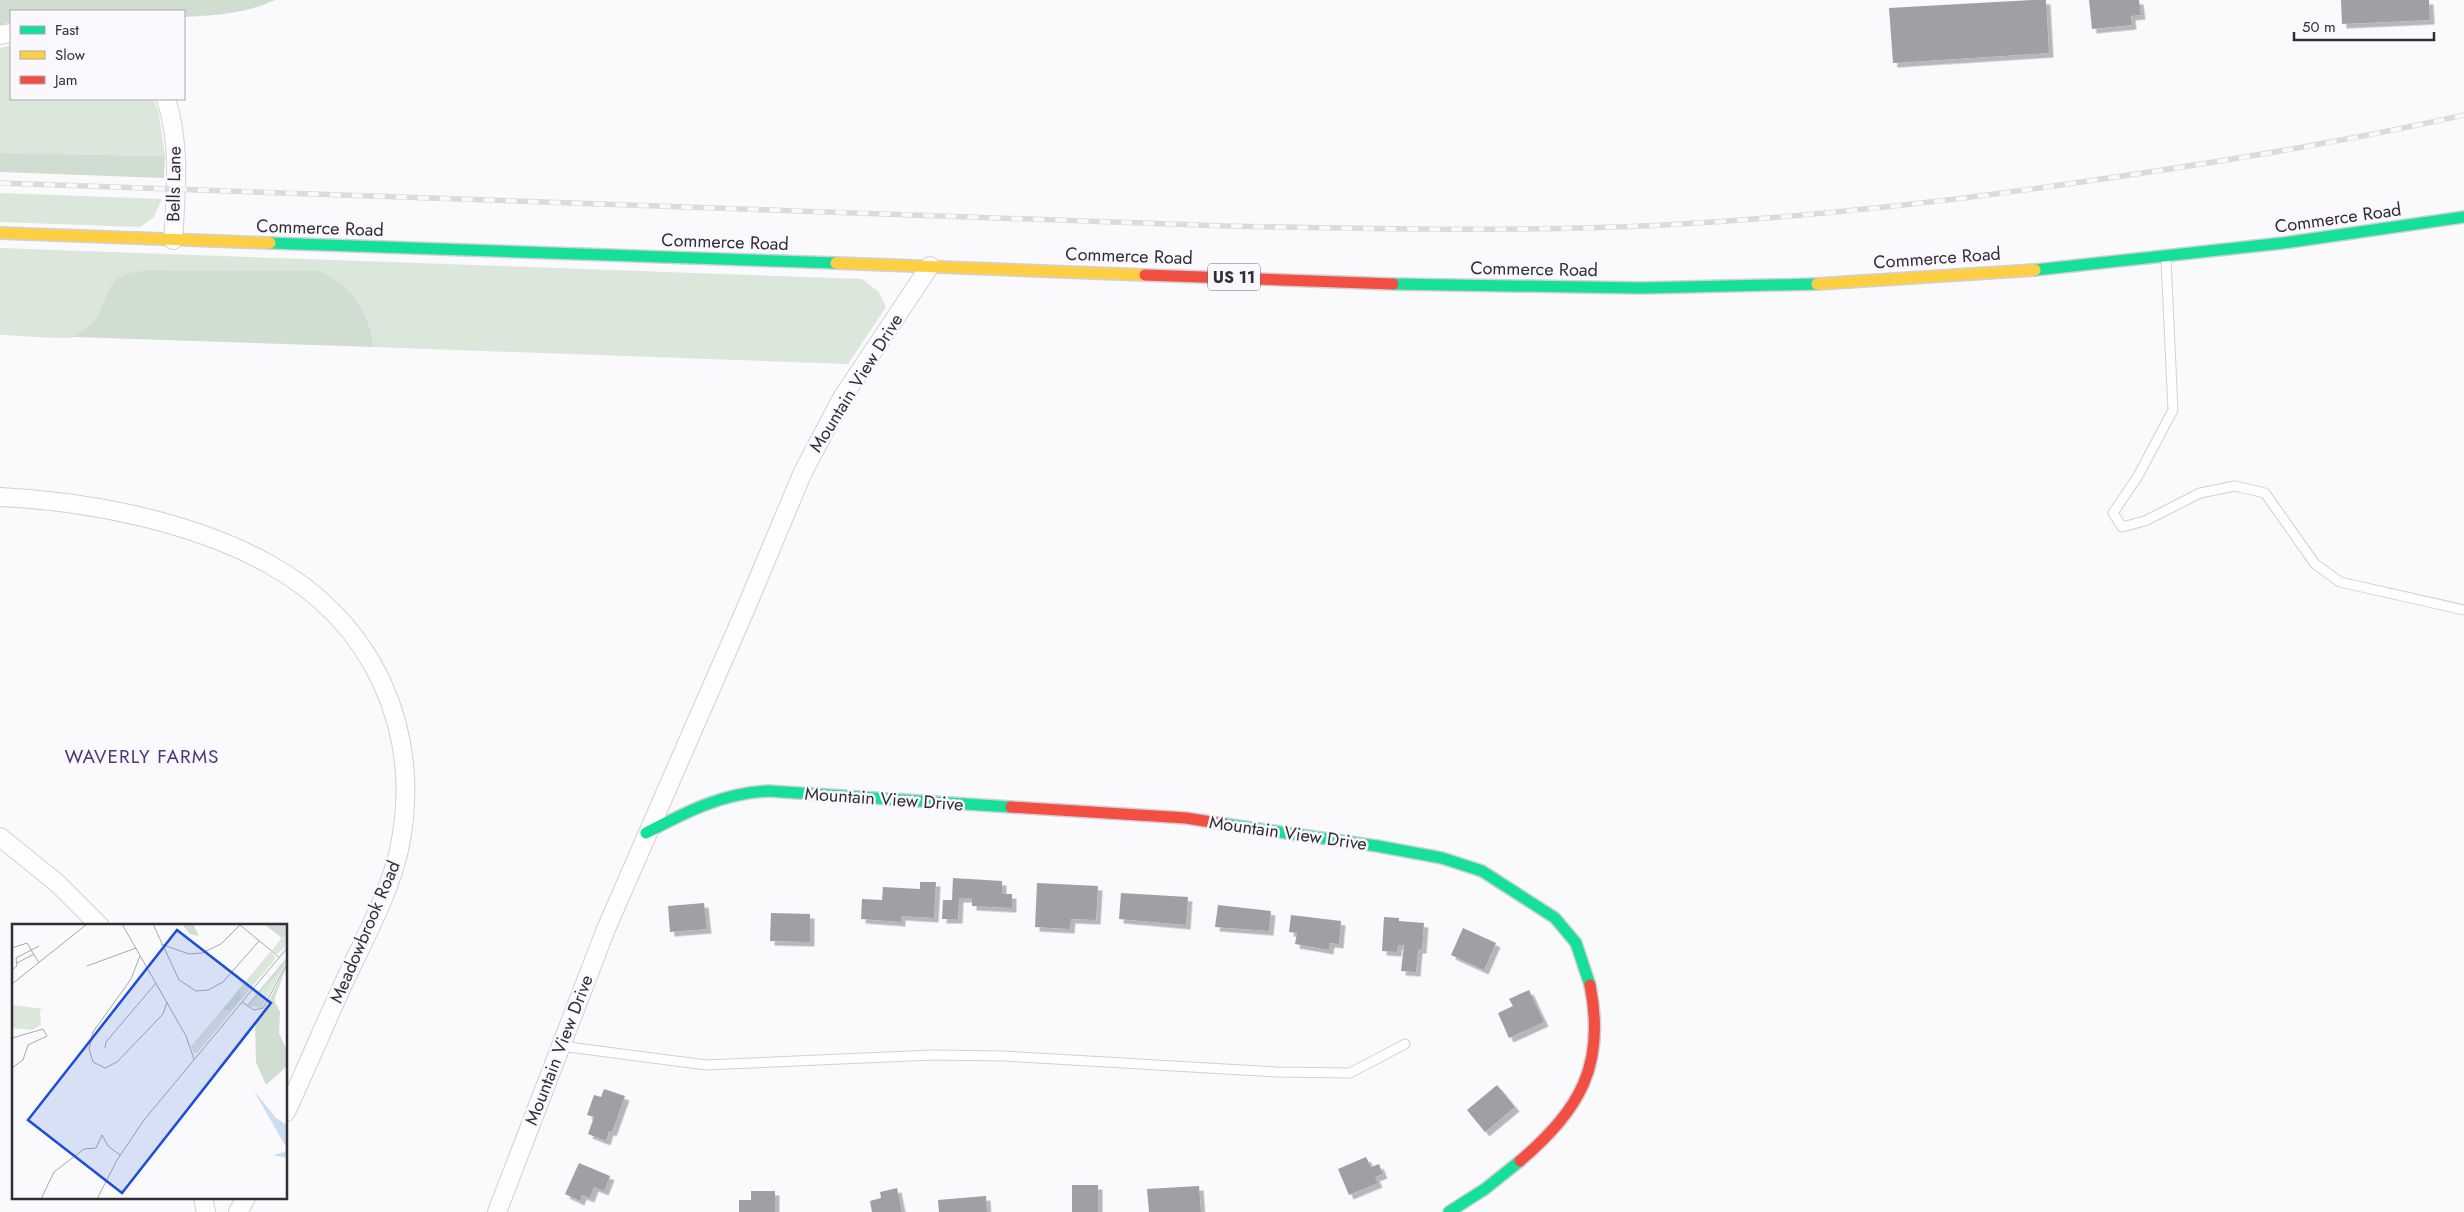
<svg xmlns="http://www.w3.org/2000/svg" width="2464" height="1212" font-family="Jost,sans-serif">
<style>
.green{fill:#dce7dc}
.forest{fill:#d0ddd1}
.building{fill:#a19fa5;filter:url(#shadow)}
.lines{fill:none;stroke-linecap:round;stroke-linejoin:round}
.lane-casing{stroke:#d2d0d6;stroke-width:11}
.street-casing{stroke:#d2d0d6;stroke-width:20}
.fast-casing{stroke:#d2d0d6;stroke-width:14}
.slow-casing{stroke:#d2d0d6;stroke-width:14}
.jam-casing{stroke:#d2d0d6;stroke-width:14}
.lane{stroke:#fefeff;stroke-width:9}
.street{stroke:#fefeff;stroke-width:18}
.fast{stroke:#16e098;stroke-width:11}
.slow{stroke:#ffcf43;stroke-width:11}
.jam{stroke:#f24e42;stroke-width:11}
.rail-casing{stroke:#dbdbdc;stroke-width:5.5}
.rail{stroke:#faf8fd;stroke-width:4;stroke-dasharray:11;stroke-linecap:butt}
.labels{text-anchor:middle;dominant-baseline:central;stroke-width:5;stroke-linejoin:round;paint-order:stroke}
.shield{fill:#faf8fd;stroke:#6d6b72;stroke-width:1}
.shield-label{font-size:16px;font-weight:bold;fill:#312e37}
.street-label{font-size:18px;fill:#312e37;stroke:#faf8fd}
.neighbourhood-label{font-size:19px;letter-spacing:1px;fill:#493976;stroke:#faf8fd}
.inset-road{fill:none;stroke:#aaa8ad;stroke-width:1}
.view{fill:#1d4ed8;fill-opacity:0.15;stroke:#1d4ed8;stroke-width:2.5}
.inset-edge{fill:none;stroke:#312e37;stroke-width:2.5}
</style>
<defs>
<filter id="shadow"><feDropShadow dx="4.5" dy="4.5" stdDeviation="0" flood-color="#0004"/></filter>
</defs>
<rect width="100%" height="100%" fill="#faf9fc"/>
<path class="green" d="M 11,45 L 11,99 L 154,99 L 159,114 L 165,156 L 0,153 L 0,48 Z
M 0,193 L 162,199 L 154,217 L 140,227 L 0,222 Z
M 0,248 L 862,279 L 879,292 L 886,307 L 848,364 L 374,347 C 370,313 351,284 318,271 L 179,271 L 114,282 C 106,300 96,330 74,337 C 64,340 14,335 0,335 Z"/>
<path class="forest" d="M 0,0 L 275,0 C 244,14 218,15 184,17 L 184,11 L 11,11 L 11,22 L 0,25 Z
M 0,153 L 165,156 L 164,178 L 0,172 Z
M 179,271 L 319,271 C 351,284 370,313 374,347 L 74,337 C 82,331 91,326 97,317 C 105,305 107,284 120,277 C 137,268 161,271 179,271 Z"/>
<path class="building" d="M 2032,0 L 2046,0 L 2049,53 L 1893,63 L 1889,8 Z
M 2089,0 L 2139,0 L 2141,15 L 2131,16 L 2132,25 L 2092,29 Z
M 2341,0 L 2429,0 L 2430,20 L 2342,24 Z
M 953,878 L 1002,881 L 1002,894 L 1012,894 L 1012,908 L 972,906 L 972,898 L 959,898 L 958,919 L 942,919 L 943,900 L 952,900 Z
M 920,882 L 936,882 L 934,918 L 901,916 L 901,922 L 861,919 L 862,899 L 882,900 L 883,887 L 920,889 Z
M 1037,883 L 1098,886 L 1096,920 L 1071,919 L 1070,929 L 1035,927 Z
M 1121,893 L 1188,897 L 1186,925 L 1119,919 Z
M 704,903 L 707,929 L 670,932 L 668,906 Z
M 1218,905 L 1271,911 L 1269,931 L 1215,927 Z
M 771,913 L 810,914 L 810,942 L 770,941 Z
M 1291,915 L 1341,921 L 1339,944 L 1330,943 L 1329,950 L 1295,944 L 1297,933 L 1289,932 Z
M 1384,917 L 1399,918 L 1399,921 L 1424,923 L 1422,949 L 1418,949 L 1416,972 L 1401,971 L 1404,945 L 1398,945 L 1397,952 L 1382,951 Z
M 1463,928 L 1496,943 L 1484,970 L 1451,955 Z
M 1529,990 L 1544,1022 L 1509,1038 L 1498,1013 L 1513,1006 L 1509,999 Z
M 1497,1085 L 1515,1107 L 1485,1132 L 1467,1110 Z
M 604,1089 L 625,1096 L 612,1132 L 609,1131 L 606,1141 L 588,1134 L 594,1117 L 587,1115 L 594,1095 L 601,1097 Z
M 1366,1157 L 1371,1167 L 1379,1164 L 1383,1174 L 1375,1177 L 1378,1183 L 1349,1195 L 1338,1169 Z
M 579,1163 L 610,1176 L 604,1191 L 594,1187 L 590,1198 L 582,1195 L 580,1201 L 565,1194 Z
M 1072,1185 L 1098,1185 L 1098,1212 L 1072,1212 Z
M 1199,1186 L 1201,1212 L 1149,1212 L 1147,1189 Z
M 897,1188 L 902,1212 L 872,1212 L 870,1201 L 881,1198 L 880,1192 Z
M 751,1191 L 775,1191 L 775,1212 L 739,1212 L 739,1200 L 751,1200 Z
M 986,1196 L 987,1212 L 939,1212 L 938,1200 Z"/>
<g class="lines">
<g class="lane-casing">
<path id="lane" d="M 2166,260 L 2173,410 L 2138,476 L 2113,513 L 2122,527 L 2145,521 L 2200,493 L 2235,486 L 2265,493 L 2315,564 L 2340,582 L 2464,610
M 561,1046 L 706,1065 L 932,1055 L 1005,1056 L 1276,1072 L 1350,1073 L 1405,1044"/>
</g>
<g class="street-casing">
<path id="street" d="M 0,35 L 11,33
M 166,99 C 181,145 176,192 173,240
M 0,497 C 87,501 190,521 267,563 C 374,621 424,732 399,850 C 389,894 366,935 347,976 C 326,1021 307,1067 286,1112
M 0,837 L 57,883 L 100,926
M 203,1198 L 206,1212
M 238,1212 L 246,1198
M 497,1212 L 606,929 L 743,615 L 803,472 L 842,398 L 930,266"/>
</g>
<g class="fast-casing">
<path id="fast" d="M 270,243 L 836,263
M 2035,270 L 2283,243 L 2464,217
M 1393,284 L 1641,288 L 1817,284
M 1224,824 L 1377,846 L 1442,858 L 1482,871 L 1555,918 L 1576,943 L 1590,985
M 646,833 C 686,812 722,793 768,791 L 1011,807
M 1449,1212 L 1485,1189 L 1520,1161"/>
</g>
<g class="slow-casing">
<path id="slow" d="M 0,233 L 270,243
M 836,263 L 1145,275
M 1817,284 L 2035,270"/>
</g>
<g class="jam-casing">
<path id="jam" d="M 1145,275 L 1393,284
M 1011,807 L 1186,818 L 1224,824
M 1520,1161 C 1580,1109 1606,1066 1590,985"/>
</g>
<use href="#lane" class="lane"/>
<use href="#street" class="street"/>
<use href="#fast" class="fast"/>
<use href="#slow" class="slow"/>
<use href="#jam" class="jam"/>
<g class="rail-casing">
<path id="rail" d="M 0,183 L 1227,226 C 1373,229 1519,232 1665,225 C 1807,217 1948,202 2088,181 C 2214,163 2340,143 2464,115"/>
</g>
<use href="#rail" class="rail"/>
</g>
<g class="labels">
<rect class="shield" x="1208" y="263.5" width="52" height="27" rx="4"/>
<g class="shield-label">
<text x="1234" y="277">US 11</text>
</g>
<g class="street-label">
<text transform="translate(174 184) rotate(-89)">Bells Lane</text>
<text transform="translate(2338 218) rotate(-8)">Commerce Road</text>
<text transform="translate(320 228) rotate(2)">Commerce Road</text>
<text transform="translate(725 242) rotate(2)">Commerce Road</text>
<text transform="translate(1129 256) rotate(2)">Commerce Road</text>
<text transform="translate(1937 258) rotate(-4)">Commerce Road</text>
<text transform="translate(1534 269) rotate(1)">Commerce Road</text>
<text transform="translate(856 383) rotate(-58)">Mountain View Drive</text>
<text transform="translate(884 799) rotate(4)">Mountain View Drive</text>
<text transform="translate(1288 833) rotate(8)">Mountain View Drive</text>
<text transform="translate(365 932) rotate(-67)">Meadowbrook Road</text>
<text transform="translate(559 1050) rotate(-69)">Mountain View Drive</text>
</g>
<g class="neighbourhood-label">
<text x="142" y="756">WAVERLY FARMS</text>
</g>
</g>
<g transform="translate(12 924)">
<rect width="275" height="275" fill="#faf9fc"/>
<path d="M 275,7 L 275,22 L 265,30 L 260,26 ZM 259,27 L 264,34 L 185,129 L 182,129 L 179,122 L 209,87 L 220,86 L 230,73 L 228,64 ZM 275,38 L 249,84 L 237,82 L 246,70 ZM 0,81 L 31,85 L 28,87 L 29,101 L 20,106 L 0,104 Z" fill="#dce7dc"/>
<path d="M 170,0 L 181,0 L 187,12 L 178,10 ZM 252,0 L 275,0 L 275,7 L 270,14 ZM 275,33 L 275,38 L 237,82 L 235,81 ZM 275,41 L 262,76 L 268,88 L 267,109 L 275,127 L 275,142 L 254,161 L 244,138 L 243,98 L 255,81 ZM 228,64 L 230,73 L 220,86 L 209,87 Z" fill="#d0ddd1"/>
<path d="M 242,167 L 264,194 L 275,201 L 275,234 L 261,231 L 273,228 L 274,223 Z" fill="#cbddee"/>
<path class="inset-road" d="M 110,0 L 174,112 L 182,135M 141,0 L 167,56 L 184,67 L 196,66 L 211,58 L 247,17M 149,20 L 177,30 L 190,29 L 209,20 L 228,1 L 267,33M 0,24 L 15,19 L 27,39M 128,32 L 119,55 L 81,108 L 77,125 L 81,138 L 93,144 L 105,138 L 151,90 L 155,78M 5,39 L 22,30M 75,42 L 124,24M 0,46 L 5,42 L 4,34 L 27,22M 0,60 L 75,0M 230,78 L 242,86 L 251,84 L 275,40M 0,114 L 31,105 L 35,112 L 16,121 L 11,136 L 0,144M 93,124 L 94,118 L 144,59M 29,275 L 42,248 L 72,225 L 84,224 L 90,211 L 96,222 L 108,231M 85,275 L 105,236 L 132,196 L 275,24"/>
<path class="view" d="M 165,6 L 259,79 L 110,269 L 16,196 Z"/>
<rect width="275" height="275" class="inset-edge"/>
</g>
<rect x="10" y="10" width="175" height="90" fill="#faf8fd" stroke="#aaa7ae"/>
<rect x="20" y="26" width="25" height="8" fill="#16e098" stroke="#aaa7ae"/>
<text x="55" y="35" font-size="15" fill="#312e37">Fast</text>
<rect x="20" y="51" width="25" height="8" fill="#ffcf43" stroke="#aaa7ae"/>
<text x="55" y="60" font-size="15" fill="#312e37">Slow</text>
<rect x="20" y="76" width="25" height="8" fill="#f24e42" stroke="#aaa7ae"/>
<text x="55" y="85" font-size="15" fill="#312e37">Jam</text>
<path d="M2294 32v8h140v-8" fill="none" stroke="#312e37" stroke-width="2.5"/>
<text x="2302" y="32" font-size="15" fill="#312e37" stroke="#faf8fd" stroke-width="4" paint-order="stroke">50 m</text>
</svg>
